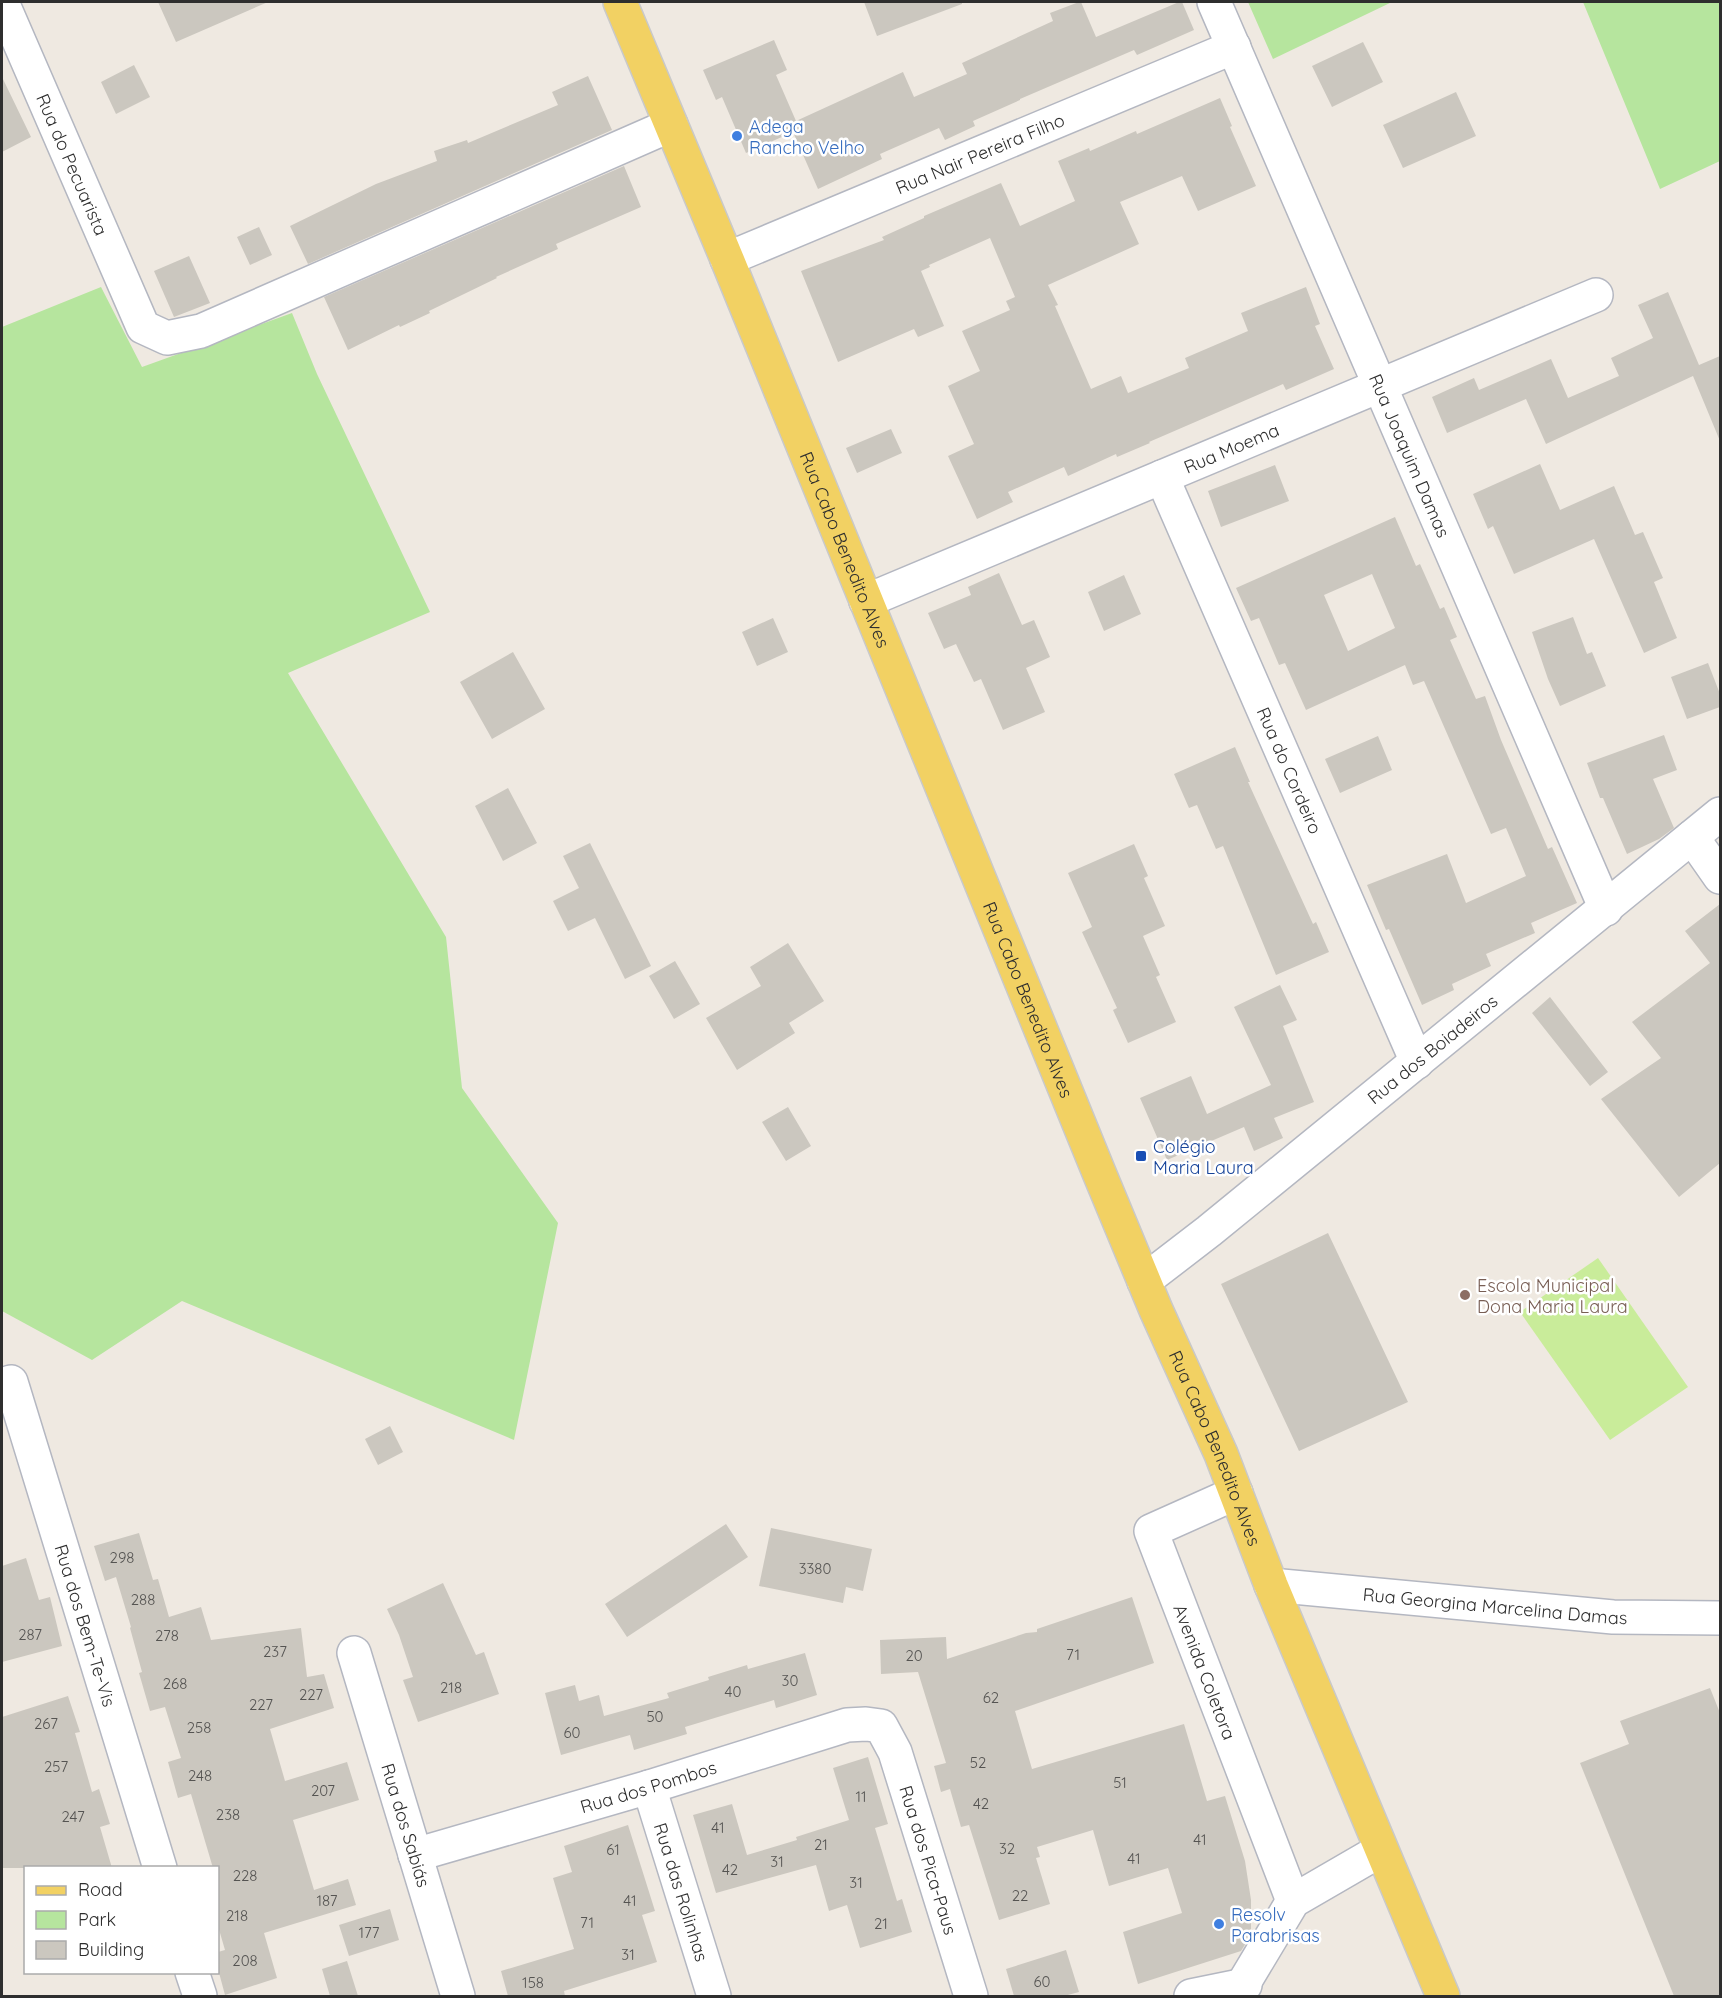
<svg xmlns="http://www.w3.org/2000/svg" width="1722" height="1998" font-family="Quicksand,sans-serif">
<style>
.green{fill:#b6e59e}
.pitch{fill:#c9ec9a}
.building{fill:#cbc7bf;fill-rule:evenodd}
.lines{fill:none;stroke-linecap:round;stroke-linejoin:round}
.minor-casing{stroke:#b4b7c1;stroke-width:36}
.tertiary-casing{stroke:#b4b7c1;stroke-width:36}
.primary-casing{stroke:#c9c9c9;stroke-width:36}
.minor{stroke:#fff;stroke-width:33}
.tertiary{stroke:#fff;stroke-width:33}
.primary{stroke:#f2d163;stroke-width:33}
.shop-dot{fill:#3f7fe0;stroke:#fff;stroke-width:2}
.transit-dot{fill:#1a4fb4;stroke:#fff;stroke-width:2}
.education-dot{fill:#8d6e63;stroke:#fff;stroke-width:2}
.labels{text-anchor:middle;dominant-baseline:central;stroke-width:5;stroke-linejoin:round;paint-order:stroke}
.number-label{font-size:15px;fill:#555452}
.shop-label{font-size:18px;fill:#366cbe;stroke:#fff;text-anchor:start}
.street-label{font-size:18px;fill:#2e2e2e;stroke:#fff}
.transit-label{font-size:18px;fill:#164399;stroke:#fff;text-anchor:start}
.education-label{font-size:18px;fill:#785e54;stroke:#fff;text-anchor:start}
</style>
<rect width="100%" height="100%" fill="#efe9e1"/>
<path class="green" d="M 1248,2 L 1392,2 L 1273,59 Z
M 1583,2 L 1720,2 L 1720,161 L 1660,189 Z
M 101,287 L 142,367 L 292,313 L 317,374 L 430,612 L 288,673 L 446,937 L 462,1088 L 558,1223 L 514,1440 L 182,1301 L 92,1360 L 2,1311 L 2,327 Z"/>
<path class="pitch" d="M 1598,1258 L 1688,1387 L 1610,1440 L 1520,1312 Z"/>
<path class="building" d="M 158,2 L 268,2 L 176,42 Z
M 864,2 L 962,2 L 962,4 L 877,36 Z
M 1079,2 L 1081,2 L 1096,37 L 1179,2 L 1182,2 L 1194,30 L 1137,55 L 1134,50 L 1020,99 L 1020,100 L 973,121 L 975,126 L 945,140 L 939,128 L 880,154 L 882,159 L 818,189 L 793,132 L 746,153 L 722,97 L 716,100 L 703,70 L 774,40 L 787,70 L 776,75 L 796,121 L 903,72 L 914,97 L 967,74 L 962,63 L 1053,21 L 1050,13 Z
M 1363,42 L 1383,82 L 1332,107 L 1312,66 Z
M 134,65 L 150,97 L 116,114 L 101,82 Z
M 588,76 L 612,130 L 308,264 L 290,226 L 376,184 L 437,161 L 434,151 L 467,140 L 468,143 L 558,105 L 552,92 Z
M 2,77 L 31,137 L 2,152 Z
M 1456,92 L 1476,136 L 1403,168 L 1383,125 Z
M 1220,98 L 1232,126 L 1230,127 L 1256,186 L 1198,211 L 1182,176 L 1120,202 L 1139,244 L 1048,285 L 1058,305 L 1055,306 L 1091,389 L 1121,376 L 1128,393 L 1189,368 L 1185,358 L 1248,331 L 1241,313 L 1306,287 L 1320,324 L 1315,326 L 1334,369 L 1286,390 L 1283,384 L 1149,442 L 1150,443 L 1117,457 L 1116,454 L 1068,476 L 1064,467 L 1008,492 L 1013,502 L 977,519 L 948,456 L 974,444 L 948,386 L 980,371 L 962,331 L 1010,310 L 1006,301 L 1015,297 L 990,238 L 929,265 L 930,267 L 921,271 L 944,326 L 918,337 L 914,329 L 838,362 L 801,271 L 884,240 L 882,237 L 924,218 L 924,216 L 1001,183 L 1020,226 L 1075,201 L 1058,161 L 1089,148 L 1090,151 L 1136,131 L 1137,134 Z
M 624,166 L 641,207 L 556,244 L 558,249 L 496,277 L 497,278 L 429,311 L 430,313 L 400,327 L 399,325 L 348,350 L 324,297 Z
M 259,227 L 272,255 L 250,265 L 237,237 Z
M 189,256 L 210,303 L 174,317 L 154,271 Z
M 1668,292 L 1699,365 L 1720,356 L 1720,441 L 1693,376 L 1546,444 L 1526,399 L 1447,433 L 1432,397 L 1474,378 L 1479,390 L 1551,359 L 1568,398 L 1619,376 L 1611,358 L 1653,338 L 1638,305 Z
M 891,429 L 902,453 L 857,473 L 846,448 Z
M 1540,464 L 1560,510 L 1614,486 L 1635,535 L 1643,532 L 1663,578 L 1654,582 L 1677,638 L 1644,653 L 1594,539 L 1514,574 L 1493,526 L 1488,529 L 1473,494 Z
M 1275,465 L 1289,501 L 1221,527 L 1208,491 Z
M 1395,517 L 1416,566 L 1420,564 L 1440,609 L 1444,607 L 1457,637 L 1450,640 L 1476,699 L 1485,696 L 1501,740 L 1548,849 L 1552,847 L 1577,903 L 1531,923 L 1535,933 L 1486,954 L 1491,966 L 1452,984 L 1454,990 L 1422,1005 L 1389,929 L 1386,930 L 1367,885 L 1447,854 L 1466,903 L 1526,876 L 1506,828 L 1491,834 L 1424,681 L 1413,685 L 1405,665 L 1306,710 L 1285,663 L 1279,665 L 1259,618 L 1251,621 L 1236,588 ZM 1372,574 L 1395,628 L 1348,651 L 1324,595 Z
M 999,573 L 1022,625 L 1034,620 L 1050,657 L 1026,668 L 1045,712 L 1003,730 L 981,679 L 974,682 L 956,644 L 944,649 L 928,613 L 971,595 L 968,587 Z
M 1124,575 L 1141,614 L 1104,631 L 1088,592 Z
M 1573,617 L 1587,654 L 1592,652 L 1606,686 L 1560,706 L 1548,679 L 1532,632 Z
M 773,618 L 788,652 L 757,666 L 742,632 Z
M 513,652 L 545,709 L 492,739 L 460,682 Z
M 1708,663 L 1720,694 L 1720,707 L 1687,719 L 1671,677 Z
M 1664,735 L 1677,770 L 1653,779 L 1674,828 L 1659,839 L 1627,854 L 1603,798 L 1600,798 L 1587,763 Z
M 1378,736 L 1392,770 L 1340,793 L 1325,759 Z
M 1235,747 L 1250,782 L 1248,782 L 1313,924 L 1316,922 L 1329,952 L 1276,975 L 1223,846 L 1216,849 L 1197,805 L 1189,808 L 1174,774 Z
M 508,788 L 537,843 L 503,861 L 475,806 Z
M 590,843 L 651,966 L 625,979 L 595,918 L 568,931 L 553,901 L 579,888 L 563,856 Z
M 1134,844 L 1148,876 L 1144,878 L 1165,926 L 1143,936 L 1160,975 L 1156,977 L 1176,1022 L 1128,1043 L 1113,1010 L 1117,1008 L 1082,932 L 1092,927 L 1068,873 Z
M 1720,904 L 1720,1163 L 1679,1197 L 1601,1099 L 1661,1058 L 1632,1022 L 1710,963 L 1685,931 Z
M 788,943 L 824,1001 L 789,1023 L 795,1033 L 737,1070 L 706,1018 L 761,986 L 750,967 Z
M 675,961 L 700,1004 L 674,1019 L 649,976 Z
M 1280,985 L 1297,1020 L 1283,1026 L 1314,1102 L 1274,1118 L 1283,1138 L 1254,1151 L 1244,1127 L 1167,1160 L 1140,1098 L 1191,1076 L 1207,1114 L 1271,1085 L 1234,1007 Z
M 1550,997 L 1608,1072 L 1590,1086 L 1532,1013 Z
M 788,1107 L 811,1146 L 786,1161 L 762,1122 Z
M 1328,1233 L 1408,1402 L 1299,1451 L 1221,1284 Z
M 390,1426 L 403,1452 L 378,1465 L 365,1439 Z
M 726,1524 L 748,1557 L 627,1637 L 605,1604 Z
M 771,1528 L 872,1549 L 863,1591 L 846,1587 L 843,1603 L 759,1586 Z
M 139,1533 L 153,1580 L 158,1579 L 169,1617 L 201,1607 L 211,1640 L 301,1628 L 307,1677 L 324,1674 L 334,1708 L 270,1729 L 285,1781 L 347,1762 L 359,1800 L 293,1820 L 314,1890 L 348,1879 L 356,1905 L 264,1933 L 277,1978 L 225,1995 L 218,1969 L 218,1952 L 225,1950 L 218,1926 L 218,1868 L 213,1868 L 191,1794 L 178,1798 L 168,1762 L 181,1758 L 165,1707 L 150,1711 L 139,1673 L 142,1672 L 130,1628 L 131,1627 L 116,1577 L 105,1581 L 94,1546 Z
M 26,1558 L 39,1600 L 50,1597 L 62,1646 L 2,1662 L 2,1566 Z
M 443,1583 L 476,1655 L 484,1652 L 499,1694 L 418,1722 L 403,1680 L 413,1677 L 399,1635 L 387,1609 Z
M 1132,1597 L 1154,1663 L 1015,1711 L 1032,1769 L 1184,1724 L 1207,1801 L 1225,1796 L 1245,1861 L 1251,1900 L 1251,1935 L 1241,1951 L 1138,1984 L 1123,1932 L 1182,1913 L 1168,1868 L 1109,1886 L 1093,1830 L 1037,1847 L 1040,1857 L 1036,1858 L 1050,1904 L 999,1920 L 969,1825 L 961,1827 L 950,1789 L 941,1792 L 934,1766 L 946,1763 L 918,1672 L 881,1674 L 880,1640 L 946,1637 L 947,1659 L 1026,1633 L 1037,1632 L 1037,1629 Z
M 805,1653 L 817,1695 L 776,1708 L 774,1700 L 685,1727 L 687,1734 L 634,1750 L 630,1735 L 561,1755 L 545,1693 L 575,1685 L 579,1701 L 599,1695 L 604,1716 L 669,1698 L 667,1693 L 709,1680 L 708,1677 L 747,1665 L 748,1669 Z
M 1710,1688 L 1720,1713 L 1720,1996 L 1674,1996 L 1580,1763 L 1629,1744 L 1620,1721 Z
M 68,1696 L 80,1732 L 75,1733 L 92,1792 L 99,1789 L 110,1824 L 100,1827 L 112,1868 L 2,1868 L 2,1717 Z
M 868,1757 L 888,1824 L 875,1828 L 897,1901 L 902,1899 L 912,1932 L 860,1948 L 847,1905 L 829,1911 L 816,1865 L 716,1893 L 693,1815 L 732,1804 L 747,1855 L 797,1840 L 796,1837 L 849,1820 L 833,1768 Z
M 628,1825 L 655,1911 L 642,1915 L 657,1962 L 564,1991 L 565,1996 L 508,1996 L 501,1971 L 574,1949 L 553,1878 L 572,1872 L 564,1846 Z
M 390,1909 L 399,1940 L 349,1956 L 339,1925 Z
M 1066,1950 L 1079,1992 L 1064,1996 L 1014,1996 L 1006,1969 Z
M 347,1961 L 358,1996 L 330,1996 L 322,1969 Z"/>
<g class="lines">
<g class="minor-casing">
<g id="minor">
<path id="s1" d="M 2,2 L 143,327 L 167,338 L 201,331 L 671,125"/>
<path id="s2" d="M 1214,2 L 1606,909"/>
<path id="s3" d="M 727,259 L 1234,47"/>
<path id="s4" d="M 1162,477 L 1417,1062"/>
<path id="s5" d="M 866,601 L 1596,295"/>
<path d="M 1692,837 L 1720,877"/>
<path id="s6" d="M 1144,1281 L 1209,1231 L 1720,814"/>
<path id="s7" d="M 2,1385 L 11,1382 L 160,1868"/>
<path id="s8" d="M 1236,1493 L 1151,1531 L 1293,1901"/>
<path id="s9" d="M 354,1653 L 458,1996"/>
<path id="s10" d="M 649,1787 L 714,1996"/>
<path id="s11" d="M 415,1855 L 649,1787 L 847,1725 L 866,1724 L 881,1726 L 895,1752 L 971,1996"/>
<path d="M 192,1972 L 200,1996"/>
<path d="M 1191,1996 L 1245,1985"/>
<path d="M 1236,1996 L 1293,1901 L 1381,1850"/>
</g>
</g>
<g class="tertiary-casing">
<g id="tertiary">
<path id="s12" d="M 1271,1585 L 1613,1617 L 1720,1618"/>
</g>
</g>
<g class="primary-casing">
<g id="primary">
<path id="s13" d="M 620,2 L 727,259 L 1100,1175 L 1156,1310 L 1221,1454 L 1271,1585 L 1443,1996"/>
</g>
</g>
<use href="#minor" class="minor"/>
<use href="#tertiary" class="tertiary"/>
<use href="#primary" class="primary"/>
</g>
<g class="shop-dot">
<circle cx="737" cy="136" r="6"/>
<circle cx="1219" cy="1924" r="6"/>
</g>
<rect class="transit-dot" x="1135" y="1150" width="12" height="12" rx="3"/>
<circle class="education-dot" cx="1465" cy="1295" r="6"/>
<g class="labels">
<g class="number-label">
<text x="122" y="1557">298</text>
<text x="815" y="1568">3380</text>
<text x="143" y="1599">288</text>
<text x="30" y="1634">287</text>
<text x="167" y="1635">278</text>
<text x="275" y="1651">237</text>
<text x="1073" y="1654">71</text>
<text x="914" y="1655">20</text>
<text x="790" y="1680">30</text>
<text x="175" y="1683">268</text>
<text x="451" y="1687">218</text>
<text x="733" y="1691">40</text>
<text x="311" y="1694">227</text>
<text x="991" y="1697">62</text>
<text x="261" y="1704">227</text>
<text x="655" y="1716">50</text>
<text x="46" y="1723">267</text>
<text x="199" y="1727">258</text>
<text x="572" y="1732">60</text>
<text x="978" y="1762">52</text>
<text x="56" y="1766">257</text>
<text x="200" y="1775">248</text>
<text x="1120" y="1782">51</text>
<text x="323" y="1790">207</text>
<text x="861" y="1796">11</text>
<text x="981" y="1803">42</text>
<text x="228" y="1814">238</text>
<text x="73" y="1816">247</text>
<text x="718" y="1827">41</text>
<text x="1200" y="1839">41</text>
<text x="821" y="1844">21</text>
<text x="1007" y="1848">32</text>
<text x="613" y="1849">61</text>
<text x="1134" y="1858">41</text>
<text x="777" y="1861">31</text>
<text x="730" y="1869">42</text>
<text x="245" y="1875">228</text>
<text x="856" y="1882">31</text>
<text x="1020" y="1895">22</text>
<text x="327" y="1900">187</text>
<text x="630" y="1900">41</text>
<text x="237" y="1915">218</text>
<text x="587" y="1922">71</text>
<text x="881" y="1923">21</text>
<text x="369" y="1932">177</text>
<text x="628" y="1954">31</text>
<text x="245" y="1960">208</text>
<text x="1042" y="1981">60</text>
<text x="533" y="1982">158</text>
</g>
<g class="shop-label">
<text x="749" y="126">Adega<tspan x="749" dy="21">Rancho Velho</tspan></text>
<text x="1231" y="1914">Resolv<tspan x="1231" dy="21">Parabrisas</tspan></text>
</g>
<g class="street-label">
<text stroke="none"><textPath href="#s3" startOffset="274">Rua Nair Pereira Filho</textPath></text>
<text stroke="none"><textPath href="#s1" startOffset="177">Rua do Pecuarista</textPath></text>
<text stroke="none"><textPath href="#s5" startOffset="396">Rua Moema</textPath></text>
<text stroke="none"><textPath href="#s2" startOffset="494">Rua Joaquim Damas</textPath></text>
<text stroke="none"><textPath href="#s13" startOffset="592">Rua Cabo Benedito Alves</textPath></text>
<text stroke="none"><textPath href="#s4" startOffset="320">Rua do Cordeiro</textPath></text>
<text stroke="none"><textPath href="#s13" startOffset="1078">Rua Cabo Benedito Alves</textPath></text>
<text stroke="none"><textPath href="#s6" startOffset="370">Rua dos Boiadeiros</textPath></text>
<text stroke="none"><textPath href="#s13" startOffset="1564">Rua Cabo Benedito Alves</textPath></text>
<text stroke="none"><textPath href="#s12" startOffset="225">Rua Georgina Marcelina Damas</textPath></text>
<text stroke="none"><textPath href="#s7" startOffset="264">Rua dos Bem-Te-Vis</textPath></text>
<text stroke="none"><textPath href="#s8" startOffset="244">Avenida Coletora</textPath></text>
<text stroke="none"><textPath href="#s11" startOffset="243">Rua dos Pombos</textPath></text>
<text stroke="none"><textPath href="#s9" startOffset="180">Rua dos Sabiás</textPath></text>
<text stroke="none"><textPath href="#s11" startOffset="628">Rua dos Pica-Paus</textPath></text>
<text stroke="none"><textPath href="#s10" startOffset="110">Rua das Rolinhas</textPath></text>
</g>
<g class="transit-label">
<text x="1153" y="1146">Colégio<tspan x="1153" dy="21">Maria Laura</tspan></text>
</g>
<g class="education-label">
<text x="1477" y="1285">Escola Municipal<tspan x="1477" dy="21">Dona Maria Laura</tspan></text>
</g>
</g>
<rect width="1722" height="1998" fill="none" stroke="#2e2e2e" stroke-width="6"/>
<rect x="24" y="1866" width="195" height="108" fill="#ffffff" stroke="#ababab" stroke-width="1.5"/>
<rect x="36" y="1886" width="30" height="9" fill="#f2d163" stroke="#ababab" stroke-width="1.5"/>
<text x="78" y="1896" font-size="18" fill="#2e2e2e">Road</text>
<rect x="36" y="1911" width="30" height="18" fill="#b6e59e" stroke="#ababab" stroke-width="1.5"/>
<text x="78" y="1926" font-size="18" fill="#2e2e2e">Park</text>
<rect x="36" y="1941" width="30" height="18" fill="#cbc7bf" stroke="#ababab" stroke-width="1.5"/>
<text x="78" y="1956" font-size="18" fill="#2e2e2e">Building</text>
</svg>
